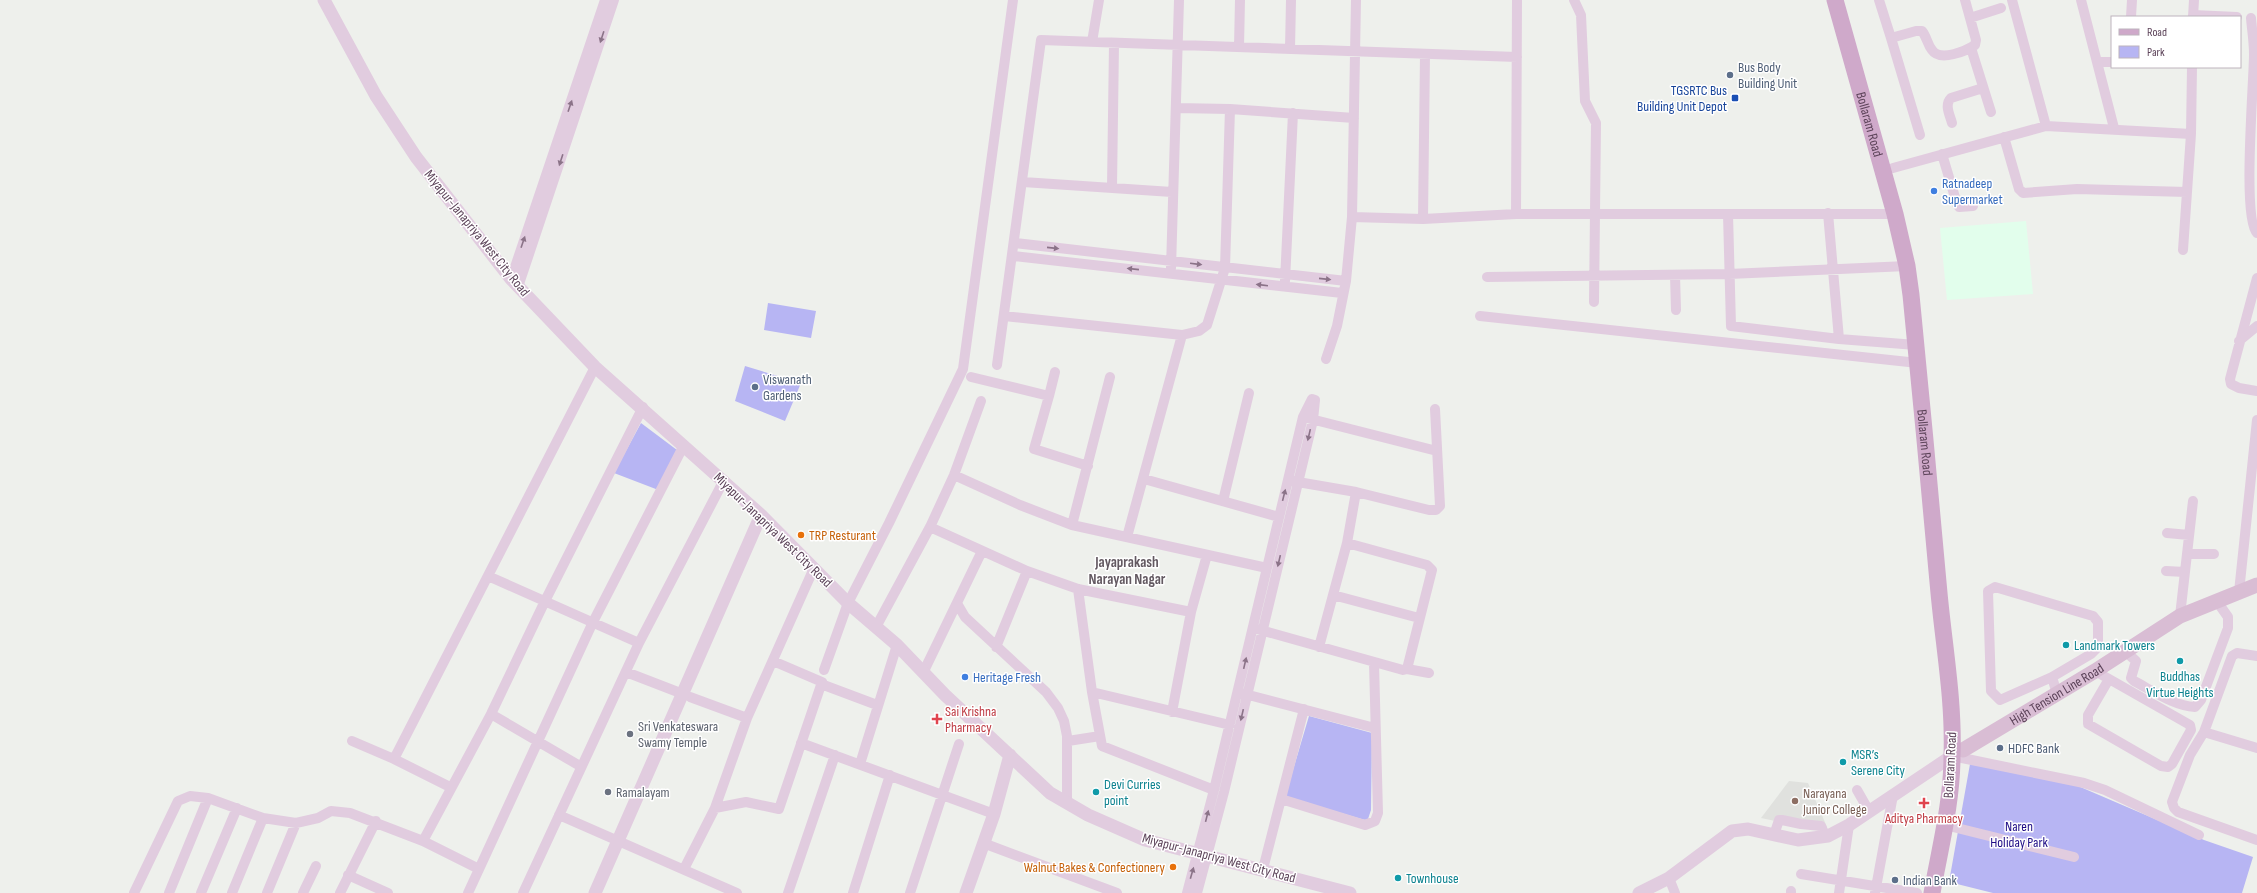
<svg xmlns="http://www.w3.org/2000/svg" width="2257" height="893" font-family="'Sofia Sans Condensed',sans-serif">
<style>
.commercial{fill:#e2feec}
.education{fill:#e0e1de}
.green{fill:#b7b5f3}
.lines{fill:none;stroke-linecap:round;stroke-linejoin:round}
.minor{stroke:#e1ccdf;stroke-width:10}
.tertiary{stroke:#e1ccdf;stroke-width:13}
.secondary{stroke:#d9bdd4;stroke-width:15}
.primary{stroke:#cfa9ca;stroke-width:17}
.oneway{fill:#8b7388}
.service-dot{fill:#5c6f8a;stroke:#fff;stroke-width:1.5}
.transit-dot{fill:#1a4fb4;stroke:#fff;stroke-width:1.5}
.shop-dot{fill:#3f7fe0;stroke:#fff;stroke-width:1.5}
.food-dot{fill:#e8710a;stroke:#fff;stroke-width:1.5}
.culture-dot{fill:#0f9aa8;stroke:#fff;stroke-width:1.5}
.health-dot{fill:#e0444e;stroke:#fff;stroke-width:1.5}
.worship-dot{fill:#6b7280;stroke:#fff;stroke-width:1.5}
.education-dot{fill:#8d6e63;stroke:#fff;stroke-width:1.5}
.labels{text-anchor:middle;dominant-baseline:central;stroke-width:3;stroke-linejoin:round;paint-order:stroke}
.service-label{font-size:14px;fill:#4e5e75;stroke:#fff;text-anchor:start}
.transit-label{font-size:14px;fill:#164399;stroke:#fff;text-anchor:end}
.street-label{font-size:14px;fill:#5c4359;stroke:#fff}
.shop-label{font-size:14px;fill:#366cbe;stroke:#fff;text-anchor:start}
.food-label{font-size:14px;fill:#c56008;stroke:#fff;text-anchor:start}
.culture-label{font-size:14px;fill:#0d838f;stroke:#fff;text-anchor:start}
.health-label{font-size:14px;fill:#be3a42;stroke:#fff;text-anchor:start}
.worship-label{font-size:14px;fill:#5b616d;stroke:#fff;text-anchor:start}
.education-label{font-size:14px;fill:#785e54;stroke:#fff;text-anchor:start}
.park-label{font-size:14px;fill:#1e0c85;stroke:#fff}
.neighbourhood-label{font-size:15px;font-weight:bold;fill:#635961;stroke:#fff}
</style>
<rect width="100%" height="100%" fill="#eef0ec"/>
<path class="commercial" d="M 2026,221 L 2033,294 L 1947,300 L 1940,228 Z"/>
<path class="education" d="M 1789,781 L 1808,783 L 1827,827 L 1814,829 L 1761,818 Z"/>
<path class="green" d="M 768,303 L 816,311 L 811,338 L 764,330 Z
M 745,366 L 801,383 L 785,421 L 735,401 Z
M 641,423 L 677,450 L 661,491 L 614,473 Z
M 1309,716 L 1372,733 L 1371,810 L 1368,819 L 1365,820 L 1285,797 Z
M 1970,764 L 2078,786 L 2204,840 L 2253,857 L 2242,893 L 1993,893 L 1949,882 Z"/>
<g class="lines">
<path class="minor" d="M 1574,0 L 1581,15 L 1585,101 L 1596,123 L 1594,302
M 1879,0 L 1891,38 L 1916,31 L 1922,31 C 1927,37 1927,44 1932,50 C 1940,62 1966,51 1975,45 L 1976,40 L 1970,18 L 2001,8
M 1965,0 L 1970,18
M 2012,0 L 2046,126
M 2081,0 L 2114,128
M 2193,15 L 2237,17
M 2131,17 L 2132,0
M 2193,17 L 2194,0
M 2251,18 C 2252,30 2254,42 2254,54 C 2254,82 2242,219 2257,233
M 1891,38 L 1920,135
M 1092,42 L 1099,0
M 1239,47 L 1240,0
M 1971,48 L 1991,112
M 1290,49 L 1291,0
M 2097,62 L 2112,62
M 1176,108 L 1230,109 L 1354,118
M 1952,123 C 1950,115 1944,105 1951,98 L 1983,88
M 2004,137 L 2019,189 L 2023,193 L 2077,189 L 2187,192
M 1942,154 L 1957,204 L 1959,207 L 1973,206
M 1893,168 L 2046,126 L 2191,134
M 1023,182 L 1172,192
M 1112,187 L 1114,44
M 1828,213 L 1839,339
M 1516,214 L 1517,0
M 1728,214 L 1731,326 L 1839,339 L 1916,345
M 1352,217 L 1423,219 L 1516,214 L 1895,214
M 1423,219 L 1425,54
M 1015,243 L 1346,281
M 2183,250 L 2191,134 L 2192,67
M 1013,256 L 1342,293
M 1171,268 L 1179,0
M 1675,275 L 1676,310
M 1487,277 L 1729,274 L 1907,266
M 2257,278 L 2230,379 L 2231,384 L 2239,388 L 2257,391
M 511,279 L 605,0
M 1285,281 L 1293,113
M 518,287 L 614,0
M 1004,316 L 1182,335 L 1199,331 L 1207,325 L 1225,268 L 1230,109
M 1480,316 L 1918,363
M 2239,341 L 2257,326
M 1326,359 L 1337,326 L 1346,281 L 1352,217 L 1356,0
M 997,365 L 1041,40 L 1517,57
M 971,377 L 1049,396 L 1034,449 L 1088,466
M 1049,396 L 1055,372
M 1307,418 L 1437,451
M 954,475 L 1020,505 L 1072,525 L 1267,568
M 1144,479 L 1279,517
M 1292,481 L 1356,492 L 1429,510 L 1436,510 L 1440,506 L 1435,409
M 1223,501 L 1249,393
M 1072,525 L 1110,377
M 930,527 L 1027,571 L 1078,589 L 1191,612
M 2167,533 L 2189,535
M 1127,537 L 1182,335
M 1347,543 L 1427,565 L 1432,570 L 1407,669
M 2187,554 L 2214,554
M 2166,571 L 2185,572
M 488,576 L 639,643
M 1078,589 L 1092,692 L 1102,746 L 1214,790
M 2239,592 L 2257,420
M 1333,595 L 1419,618
M 958,605 L 965,617 L 1046,692 L 1058,708 L 1064,721 L 1067,736 L 1067,803
M 2180,616 L 2193,501
M 876,627 L 930,527 L 954,475 L 981,401
M 1257,629 L 1403,670 L 1407,669 L 1429,673
M 996,647 L 1027,571
M 1319,647 L 1347,543 L 1356,492
M 2125,651 L 2136,661 L 2131,678 L 2134,681 C 2153,691 2174,706 2195,707 L 2201,700 L 2228,628 L 2228,617 L 2216,600
M 2257,656 L 2237,653 L 2232,656 L 2204,732 L 2190,755 L 2172,802 L 2174,808 L 2178,812 L 2257,840
M 824,670 L 848,603 L 889,523 L 963,369 L 1013,0
M 2095,671 L 2190,725 L 2191,730 L 2172,764 L 2168,767 L 2161,766 L 2088,724 L 2088,715 L 2109,679
M 626,672 L 683,694
M 923,673 L 982,551
M 2052,677 L 2000,700 L 1991,691 L 1988,591 L 1995,587 L 2093,616 L 2098,622 L 2098,647 L 2091,654 L 2052,677 L 2057,694
M 821,684 L 877,705
M 1092,692 L 1230,725
M 1241,693 L 1375,728
M 690,697 L 747,718
M 1172,712 L 1191,612 L 1207,555
M 491,714 L 580,766
M 2204,732 L 2257,748
M 352,741 L 394,759 L 450,787
M 1068,741 L 1100,736
M 801,743 L 994,814
M 1962,758 L 2084,783 L 2105,790 L 2199,835
M 394,759 L 595,367
M 860,764 L 897,645
M 1857,790 L 1869,811
M 1281,799 L 1365,825 L 1375,821 L 1378,813 L 1374,663
M 715,808 L 746,802 L 779,809 L 822,682 L 773,661
M 559,815 L 737,893
M 1953,827 L 2074,857
M 1774,835 L 1779,820 L 1782,820 L 1801,824 L 1821,826 L 1826,837
M 423,841 L 491,714 L 545,601 L 643,407
M 983,843 L 1117,893
M 684,869 L 715,808 L 747,718 L 814,568
M 1263,869 L 1304,709
M 1801,874 L 1917,893
M 348,875 L 388,893
M 1669,878 L 1675,893
M 134,893 L 178,801 L 190,796 L 208,798 L 263,818 L 296,823 L 318,818 L 331,811 L 350,813 L 423,841 L 479,869
M 169,893 L 208,798
M 201,893 L 237,808
M 232,893 L 263,818
M 267,893 L 296,823
M 303,893 L 316,866
M 340,893 L 376,821
M 468,893 L 593,622 L 684,445
M 523,893 L 639,643 L 724,480
M 788,893 L 835,755
M 853,893 L 890,775
M 910,893 L 959,744
M 1187,893 L 1214,790 L 1303,417 L 1312,399 L 1315,400 L 1313,420 L 1224,792 L 1197,893
M 1791,893 L 1791,891
M 1839,893 L 1849,825
M 1875,893 L 1893,795"/>
<path class="tertiary" d="M 324,0 L 376,96 L 416,157 L 511,279 L 595,367 L 761,515 L 848,603 L 897,645 L 945,695 L 1050,793 L 1088,815 L 1145,840 L 1350,893
M 595,893 L 761,515
M 966,893 L 994,814 L 1010,755
M 1639,893 L 1669,878 L 1732,831 L 1748,829 L 1798,840 L 1828,836 L 1849,825 L 1952,756"/>
<path class="secondary" id="s1" d="M 1963,750 L 2095,671 L 2180,616 L 2257,585"/>
<path class="primary" id="s2" d="M 1835,0 L 1895,214 L 1907,266 L 1911,295 C 1921,394 1930,494 1939,593 C 1944,647 1954,701 1952,756 C 1952,802 1940,848 1932,893"/>
</g>
<defs><path id="oneway-solid" d="M-6-.8H1V-3.2L6.5 0L1 3.2V.8H-6Z"/></defs>
<g class="oneway">
<use href="#oneway-solid" transform="translate(602 37) rotate(108)"/>
<use href="#oneway-solid" transform="translate(570 106) rotate(-71)"/>
<use href="#oneway-solid" transform="translate(561 160) rotate(108)"/>
<use href="#oneway-solid" transform="translate(523 242) rotate(-71)"/>
<use href="#oneway-solid" transform="translate(1053 248) rotate(6)"/>
<use href="#oneway-solid" transform="translate(1196 264) rotate(7)"/>
<use href="#oneway-solid" transform="translate(1133 269) rotate(-174)"/>
<use href="#oneway-solid" transform="translate(1325 279) rotate(6)"/>
<use href="#oneway-solid" transform="translate(1262 285) rotate(-173)"/>
<use href="#oneway-solid" transform="translate(1309 435) rotate(103)"/>
<use href="#oneway-solid" transform="translate(1284 495) rotate(-76)"/>
<use href="#oneway-solid" transform="translate(1279 561) rotate(103)"/>
<use href="#oneway-solid" transform="translate(1245 663) rotate(-77)"/>
<use href="#oneway-solid" transform="translate(1242 715) rotate(103)"/>
<use href="#oneway-solid" transform="translate(1207 816) rotate(-76)"/>
<use href="#oneway-solid" transform="translate(1192 873) rotate(-74)"/>
</g>
<g class="service-dot">
<circle cx="1730" cy="75" r="4"/>
<circle cx="755" cy="387" r="4"/>
<circle cx="2000" cy="748" r="4"/>
<circle cx="1895" cy="880" r="4"/>
</g>
<rect class="transit-dot" x="1731" y="94" width="8" height="8" rx="2"/>
<g class="shop-dot">
<circle cx="1934" cy="191" r="4"/>
<circle cx="965" cy="677" r="4"/>
</g>
<g class="food-dot">
<circle cx="801" cy="535" r="4"/>
<circle cx="1173" cy="867" r="4"/>
</g>
<g class="culture-dot">
<circle cx="2066" cy="645" r="4"/>
<circle cx="2180" cy="661" r="4"/>
<circle cx="1843" cy="762" r="4"/>
<circle cx="1096" cy="792" r="4"/>
<circle cx="1398" cy="878" r="4"/>
</g>
<g class="health-dot">
<path d="M935 713h4v4h4v4h-4v4h-4v-4h-4v-4h4z"/>
<path d="M1922 797h4v4h4v4h-4v4h-4v-4h-4v-4h4z"/>
</g>
<g class="worship-dot">
<circle cx="630" cy="734" r="4"/>
<circle cx="608" cy="792" r="4"/>
</g>
<circle class="education-dot" cx="1795" cy="801" r="4"/>
<g class="labels">
<g class="service-label">
<text x="1738" y="67">Bus Body<tspan x="1738" dy="16">Building Unit</tspan></text>
<text x="763" y="379">Viswanath<tspan x="763" dy="16">Gardens</tspan></text>
<text x="2008" y="748">HDFC Bank</text>
<text x="1903" y="880">Indian Bank</text>
</g>
<g class="transit-label">
<text x="1727" y="90">TGSRTC Bus<tspan x="1727" dy="16">Building Unit Depot</tspan></text>
</g>
<g class="street-label">
<text stroke="none"><textPath href="#s2" startOffset="129">Bollaram Road</textPath></text>
<text transform="translate(477 233) rotate(51)">Miyapur-Janapriya West City Road</text>
<text stroke="none"><textPath href="#s2" startOffset="453">Bollaram Road</textPath></text>
<text transform="translate(773 530) rotate(44)">Miyapur-Janapriya West City Road</text>
<text stroke="none"><textPath href="#s1" startOffset="109">High Tension Line Road</textPath></text>
<text transform="translate(1950 765) rotate(-87)">Bollaram Road</text>
<text transform="translate(1219 858) rotate(15)">Miyapur-Janapriya West City Road</text>
</g>
<g class="shop-label">
<text x="1942" y="183">Ratnadeep<tspan x="1942" dy="16">Supermarket</tspan></text>
<text x="973" y="677">Heritage Fresh</text>
</g>
<g class="food-label">
<text x="809" y="535">TRP Resturant</text>
<text x="1165" y="867" text-anchor="end">Walnut Bakes &amp; Confectionery</text>
</g>
<g class="culture-label">
<text x="2074" y="645">Landmark Towers</text>
<text x="2180" y="676" text-anchor="middle">Buddhas<tspan x="2180" dy="16">Virtue Heights</tspan></text>
<text x="1851" y="754">MSR’s<tspan x="1851" dy="16">Serene City</tspan></text>
<text x="1104" y="784">Devi Curries<tspan x="1104" dy="16">point</tspan></text>
<text x="1406" y="878">Townhouse</text>
</g>
<g class="health-label">
<text x="945" y="711">Sai Krishna<tspan x="945" dy="16">Pharmacy</tspan></text>
<text x="1924" y="818" text-anchor="middle">Aditya Pharmacy</text>
</g>
<g class="worship-label">
<text x="638" y="726">Sri Venkateswara<tspan x="638" dy="16">Swamy Temple</tspan></text>
<text x="616" y="792">Ramalayam</text>
</g>
<g class="education-label">
<text x="1803" y="793">Narayana<tspan x="1803" dy="16">Junior College</tspan></text>
</g>
<g class="park-label">
<text x="2019" y="826">Naren<tspan x="2019" dy="16">Holiday Park</tspan></text>
</g>
<g class="neighbourhood-label">
<text x="1127" y="562">Jayaprakash<tspan x="1127" dy="17">Narayan Nagar</tspan></text>
</g>
</g>
<rect x="2111" y="16" width="130" height="52" fill="#ffffff" stroke="#beb4bd"/>
<rect x="2119" y="29" width="20" height="6" fill="#cfa9ca" stroke="#beb4bd"/>
<text x="2147" y="36" font-size="12" fill="#5c4359">Road</text>
<rect x="2119" y="46" width="20" height="12" fill="#b7b5f3" stroke="#beb4bd"/>
<text x="2147" y="56" font-size="12" fill="#5c4359">Park</text>
</svg>
